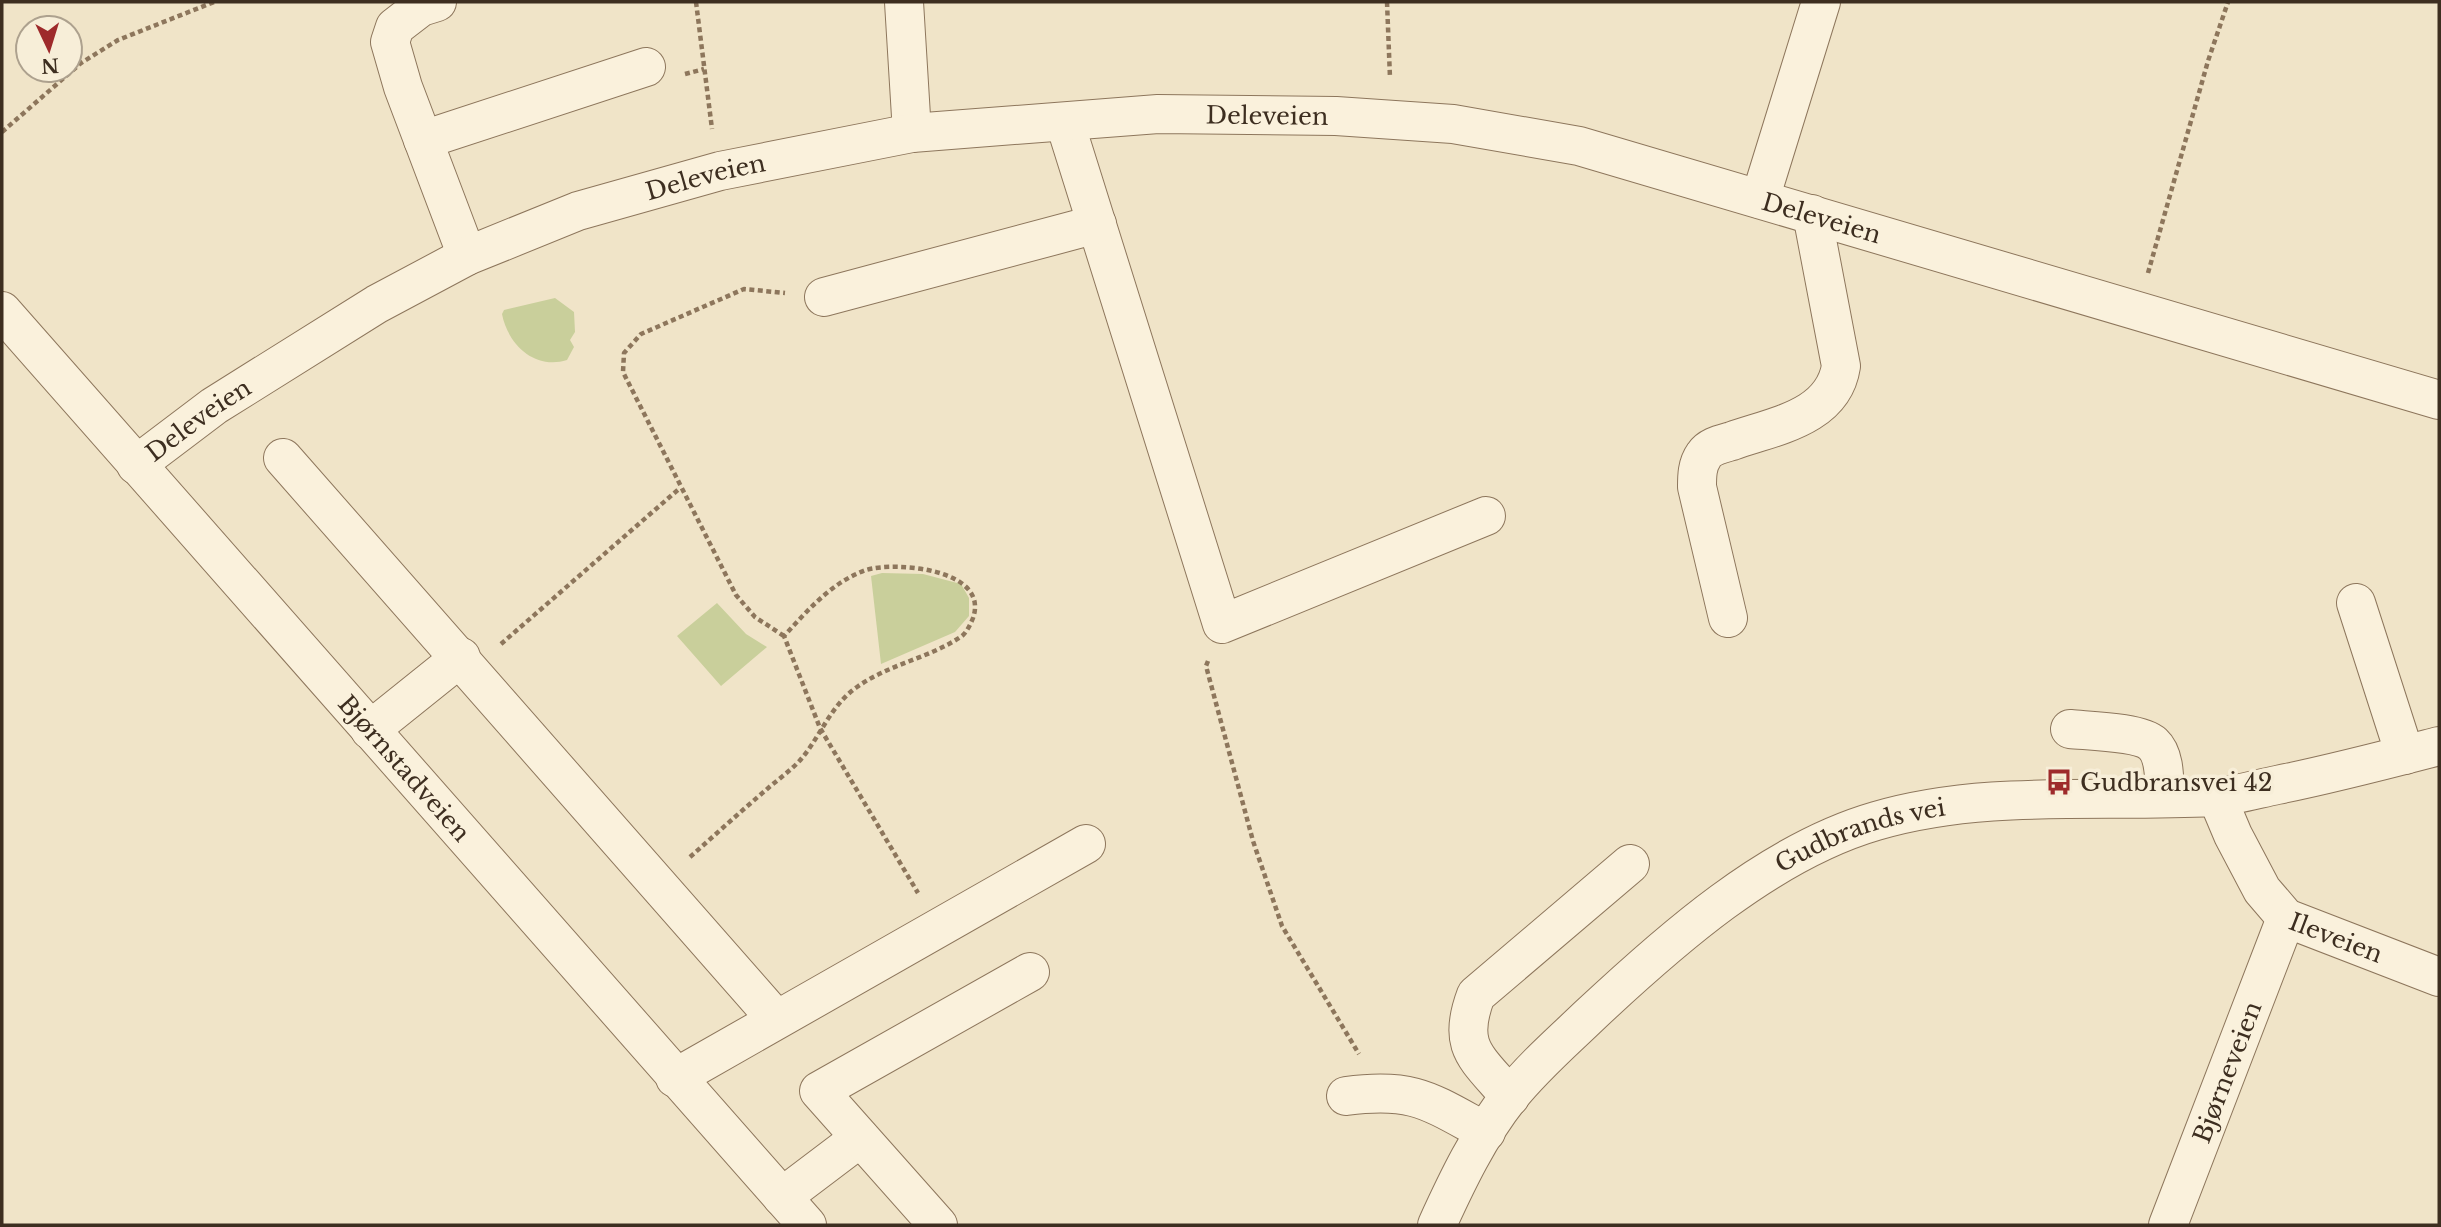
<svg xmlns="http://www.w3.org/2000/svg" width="2441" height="1227" font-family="'Libre Baskerville',serif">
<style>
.green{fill:#c9cf9b}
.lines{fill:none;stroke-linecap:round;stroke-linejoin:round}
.minor-casing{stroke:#8d765c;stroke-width:40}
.path{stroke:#8d765c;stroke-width:4.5;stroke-dasharray:5 3.5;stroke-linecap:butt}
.minor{stroke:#faf1dc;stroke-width:38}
.labels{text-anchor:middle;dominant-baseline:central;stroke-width:7;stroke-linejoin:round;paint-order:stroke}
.street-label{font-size:24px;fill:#3d2e20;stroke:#f7eed8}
.poi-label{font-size:24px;fill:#3d2e20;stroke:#f7eed8;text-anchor:start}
</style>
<rect width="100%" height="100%" fill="#f0e4c8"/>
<path class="green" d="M 555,298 L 574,312 L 575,332 L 570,340 L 574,347 L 567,360 C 535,370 508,345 502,314 L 504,310 Z
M 882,573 L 923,574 L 961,584 L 969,598 L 969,616 L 955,632 L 881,664 L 871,576 Z
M 717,603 L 746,634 L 767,647 L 721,686 L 677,636 Z"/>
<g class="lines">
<g class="minor-casing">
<g id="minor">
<path d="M 437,2 L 421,7 L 395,27 L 390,42 L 403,87 L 467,256"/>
<path d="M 904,2 L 912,133"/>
<path d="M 1065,123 L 1222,624 L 1486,516"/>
<path d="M 423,140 L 646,67"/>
<path d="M 1760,199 L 1821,2"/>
<path d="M 824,297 L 1097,224"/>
<path id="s1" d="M 2,311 L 807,1225"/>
<path d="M 283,458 L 776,1019"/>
<path id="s2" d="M 136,465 L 214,406 L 377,304 L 467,256 L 578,211 L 720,171 L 912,133 L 1158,114 L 1336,116 L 1453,124 L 1579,146 L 2439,400"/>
<path d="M 2356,603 L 2405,755"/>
<path d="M 1728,618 L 1697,487 C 1697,476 1697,465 1704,455 C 1710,446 1722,444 1732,441 C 1774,426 1833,418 1841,366 L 1812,214"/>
<path d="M 2070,729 C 2089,731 2140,732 2153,744 C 2166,756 2164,782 2165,798"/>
<path d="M 370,730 L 461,657"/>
<path id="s3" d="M 2217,797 L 2233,835 L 2262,890 L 2286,918 L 2439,977"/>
<path d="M 675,1078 L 1086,844"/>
<path d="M 1346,1096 C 1413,1087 1429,1101 1486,1132"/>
<path d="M 1510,1097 C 1477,1057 1456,1048 1476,995 L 1630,864"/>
<path d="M 782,1197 L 860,1138"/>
<path d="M 938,1225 L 819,1091 L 1030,972"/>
<path id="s4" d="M 1437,1225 C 1457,1181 1479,1135 1510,1096 C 1533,1067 1562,1042 1589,1016 C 1669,941 1769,852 1876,821 C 1985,789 2102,803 2213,797 C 2235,796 2257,789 2277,785 C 2332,774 2385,760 2439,746"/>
<path id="s5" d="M 2168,1225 L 2286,918"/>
</g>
</g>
<path class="path" d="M 696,2 L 712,129
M 1387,2 L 1390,78
M 685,74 L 704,69
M 2,132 L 81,63 L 118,40 L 214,2
M 2148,273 L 2208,61 L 2228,2
M 784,636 L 755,617 L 736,595 L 623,372 L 624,353 L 641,334 L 744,289 L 785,293
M 501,644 L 680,488
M 1208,661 L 1206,666 L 1253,841 L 1282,926 L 1359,1054
M 690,857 C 715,835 740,812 766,790 C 777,780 792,770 802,758 C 821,735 831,705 857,687 C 889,664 930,658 962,636 C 967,632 971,623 973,618 C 990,569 896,561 866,570 C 832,582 808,610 784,636 L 820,728 L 918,893"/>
<use href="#minor" class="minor"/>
</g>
<defs>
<g id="bus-bare" transform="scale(2.1)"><path d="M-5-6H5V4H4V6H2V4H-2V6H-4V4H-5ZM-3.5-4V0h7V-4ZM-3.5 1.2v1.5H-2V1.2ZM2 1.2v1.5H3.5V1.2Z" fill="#9e2a2b" stroke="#f7eed8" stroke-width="2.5" paint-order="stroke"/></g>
</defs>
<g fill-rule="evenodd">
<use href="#bus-bare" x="2059" y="782"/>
</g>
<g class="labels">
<g class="street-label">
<text stroke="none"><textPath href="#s2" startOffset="1211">Deleveien</textPath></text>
<text stroke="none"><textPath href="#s2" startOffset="644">Deleveien</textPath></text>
<text stroke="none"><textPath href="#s2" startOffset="1778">Deleveien</textPath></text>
<text stroke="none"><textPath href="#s2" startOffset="77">Deleveien</textPath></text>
<text stroke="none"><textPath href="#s1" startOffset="609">Bjørnstadveien</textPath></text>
<text stroke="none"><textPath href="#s4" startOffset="592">Gudbrands vei</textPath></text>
<text stroke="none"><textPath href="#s3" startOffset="194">Ileveien</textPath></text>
<text stroke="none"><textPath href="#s5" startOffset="164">Bjørneveien</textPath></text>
</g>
<g class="poi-label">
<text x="2080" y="782">Gudbransvei 42</text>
</g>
</g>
<rect width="2441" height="1227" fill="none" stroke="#3d2e20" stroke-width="7"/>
<g transform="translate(49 49) rotate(176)"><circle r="33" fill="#f7eed8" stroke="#ada18e" stroke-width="2"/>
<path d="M0-5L12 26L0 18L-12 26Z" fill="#9e2a2b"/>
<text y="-10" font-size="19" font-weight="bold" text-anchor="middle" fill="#3d2e20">N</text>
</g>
</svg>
